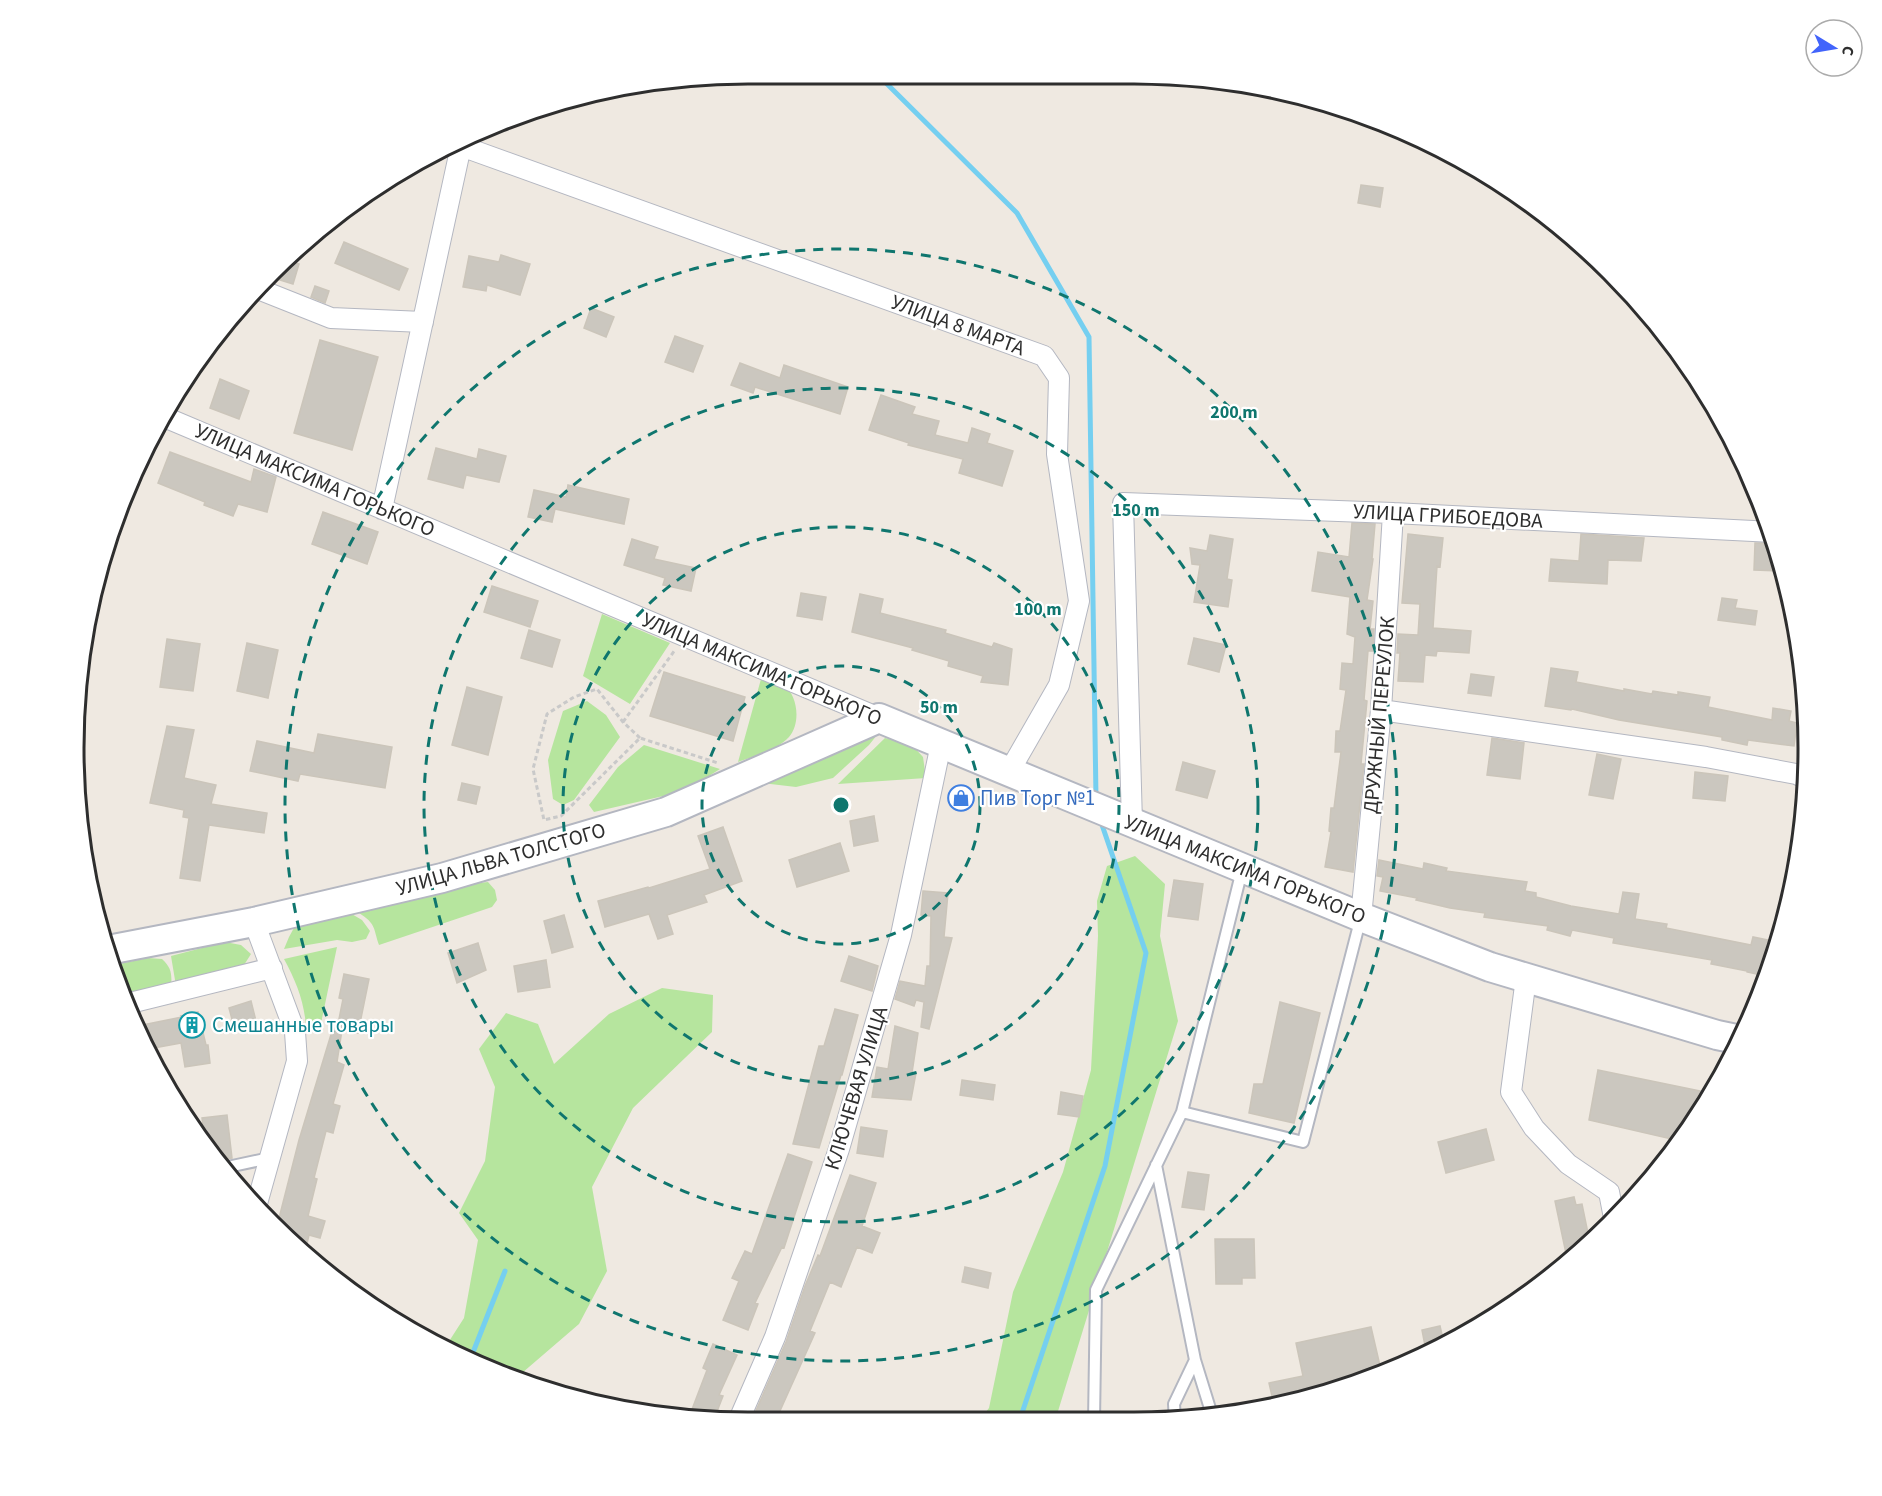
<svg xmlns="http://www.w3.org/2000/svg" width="1882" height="1496" font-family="'Source Sans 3',sans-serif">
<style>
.green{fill:#b6e59e}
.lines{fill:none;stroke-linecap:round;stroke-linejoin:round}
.stream{stroke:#75cff0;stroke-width:5}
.building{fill:#cbc7bf;stroke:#cbc5ba;stroke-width:1.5}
.lane-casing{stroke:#b4b7c1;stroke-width:14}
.street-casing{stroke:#b4b7c1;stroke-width:22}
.secondary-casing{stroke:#b4b7c1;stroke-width:32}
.path{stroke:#c9c9c9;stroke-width:3;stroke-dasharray:4.5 3;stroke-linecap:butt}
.lane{stroke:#fff;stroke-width:10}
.street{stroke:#fff;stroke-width:20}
.secondary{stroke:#fff;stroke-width:28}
.ring{fill:none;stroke:#0f766e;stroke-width:3;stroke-dasharray:10 8}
.labels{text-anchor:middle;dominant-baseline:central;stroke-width:4.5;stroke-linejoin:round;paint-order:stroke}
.street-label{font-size:21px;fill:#2e2e2e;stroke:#fff}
.shop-label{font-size:21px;fill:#366cbe;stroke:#fff;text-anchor:start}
.culture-label{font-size:21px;fill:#0d838f;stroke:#fff;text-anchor:start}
.rim{fill:none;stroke:#2e2e2e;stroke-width:3}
.centre{fill:#0f766e;stroke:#fff;stroke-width:3}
.ring-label{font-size:18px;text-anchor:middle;font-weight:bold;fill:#0f766e;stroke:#fff;stroke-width:4.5;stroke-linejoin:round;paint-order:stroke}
</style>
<rect width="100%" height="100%" fill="#efe9e1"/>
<path class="green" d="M 602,614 L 670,643 L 630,704 L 583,676 Z
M 761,679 C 768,680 779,681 784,685 C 798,696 801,723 789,737 C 776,751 754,756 738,762 Z
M 587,701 L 606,715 L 620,737 L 574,800 L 563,805 L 553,799 L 548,760 L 563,711 Z
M 878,726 L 877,735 L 869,745 L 833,778 L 796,787 L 762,783 Z
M 885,738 L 911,744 L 923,757 L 926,778 L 838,784 Z
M 644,745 L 720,769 L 685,791 L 594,812 L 589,805 L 618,767 Z
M 1135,856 L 1165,884 L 1160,936 L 1178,1021 L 1055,1421 L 978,1422 L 989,1408 L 1013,1292 L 1063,1172 L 1091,1070 L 1098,936 L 1097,901 L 1107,866 Z
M 488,882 L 495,890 L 497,900 L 492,907 L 379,945 C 373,927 376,924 359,913 L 371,905 L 462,885 Z
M 350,913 L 362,920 L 370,931 L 366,939 L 352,942 L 337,940 L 284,949 L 289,937 L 295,926 Z
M 225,942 L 241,945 L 251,954 L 244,965 L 176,986 L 171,956 Z
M 337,947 L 320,1028 L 306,1026 C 304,1001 296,981 284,959 Z
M 148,958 L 162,959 C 172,968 172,975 171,988 L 128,998 L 114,965 Z
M 662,988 L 713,995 L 712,1032 L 633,1108 L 592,1187 L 607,1271 L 579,1324 L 522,1373 L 520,1380 L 490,1371 L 446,1346 L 464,1318 L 478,1240 L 459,1213 L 485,1161 L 495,1087 L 479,1049 L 506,1013 L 538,1024 L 554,1064 L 609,1014 Z"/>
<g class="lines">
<path class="stream" d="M 877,74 L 1017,213 L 1089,337 L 1096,798
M 470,1360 L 505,1271
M 1019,1422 L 1105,1166 L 1146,953 L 1101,822"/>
</g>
<path class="building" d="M 1361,185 L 1383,188 L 1380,207 L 1358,203 Z
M 344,242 L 408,269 L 399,290 L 335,263 Z
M 501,255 L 530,264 L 520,295 L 487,285 L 486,291 L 463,287 L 469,256 L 499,262 Z
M 286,260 L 299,264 L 293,284 L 267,276 Z
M 315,286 L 329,291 L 325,303 L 311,297 Z
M 591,308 L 614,317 L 606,337 L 584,328 Z
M 675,336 L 703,346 L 693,372 L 665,362 Z
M 320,340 L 378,357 L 352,450 L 294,433 Z
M 740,363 L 780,378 L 784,365 L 848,387 L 840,414 L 755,387 L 753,393 L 731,385 Z
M 220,379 L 249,391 L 239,419 L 210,408 Z
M 881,395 L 915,407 L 912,414 L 939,421 L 935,435 L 968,443 L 972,428 L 990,434 L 987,443 L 1013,451 L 1002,486 L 959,473 L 963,459 L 908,445 L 909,443 L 869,430 Z
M 436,448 L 477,459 L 479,449 L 506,456 L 499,482 L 466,475 L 463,488 L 428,479 Z
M 170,452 L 251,482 L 254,469 L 276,477 L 267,512 L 238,504 L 233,516 L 204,505 L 205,502 L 158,483 Z
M 568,485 L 629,499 L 624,524 L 555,509 L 552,522 L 528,517 L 534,490 L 566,497 Z
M 323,512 L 378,532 L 367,564 L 312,544 Z
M 1352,523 L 1375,524 L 1372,559 L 1373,559 L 1367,600 L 1373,601 L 1370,629 L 1374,629 L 1373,651 L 1368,651 L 1364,700 L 1367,701 L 1361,764 L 1364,764 L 1353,872 L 1325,867 L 1331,832 L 1329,831 L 1331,808 L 1334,808 L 1341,752 L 1335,752 L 1336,731 L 1340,731 L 1346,690 L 1340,689 L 1342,663 L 1353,664 L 1355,637 L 1347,634 L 1350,597 L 1312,591 L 1318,552 L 1349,557 Z
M 1408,534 L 1443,538 L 1440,567 L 1437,566 L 1433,628 L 1471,631 L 1469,653 L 1437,651 L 1436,656 L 1425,655 L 1423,682 L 1398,681 L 1400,653 L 1397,653 L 1398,634 L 1418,635 L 1420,604 L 1402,603 Z
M 1581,534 L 1644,538 L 1641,561 L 1608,560 L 1607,584 L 1549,581 L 1551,559 L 1579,561 Z
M 1210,535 L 1233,539 L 1227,579 L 1232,580 L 1228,607 L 1194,602 L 1200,565 L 1192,564 L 1190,548 L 1207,551 Z
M 632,539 L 658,547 L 654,559 L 696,568 L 691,591 L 663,585 L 665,578 L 624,565 Z
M 1755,543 L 1776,543 L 1782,571 L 1754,570 Z
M 492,586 L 538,601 L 530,627 L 484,612 Z
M 801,593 L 826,597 L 822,620 L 797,616 Z
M 860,594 L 883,599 L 880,613 L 946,630 L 945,633 L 992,647 L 994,643 L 1012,649 L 1008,685 L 981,682 L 983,676 L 948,666 L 949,661 L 912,650 L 913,648 L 852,632 Z
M 1722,598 L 1737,600 L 1735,608 L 1757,611 L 1755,625 L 1718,620 Z
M 529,630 L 560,640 L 552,667 L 521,658 Z
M 1194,638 L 1226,645 L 1219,672 L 1188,664 Z
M 167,639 L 200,644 L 193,691 L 160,687 Z
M 247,643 L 278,650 L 268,698 L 237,691 Z
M 1551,668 L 1578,672 L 1576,682 L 1624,691 L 1624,689 L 1652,694 L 1653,691 L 1678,695 L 1678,692 L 1710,697 L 1708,707 L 1772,720 L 1773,708 L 1791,711 L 1789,721 L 1797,723 L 1794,746 L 1748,740 L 1747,745 L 1722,740 L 1722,737 L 1619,720 L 1572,709 L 1571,710 L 1545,706 Z
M 664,672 L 745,697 L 733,741 L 650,716 Z
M 1471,674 L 1494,677 L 1491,696 L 1468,693 Z
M 467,687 L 502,697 L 488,755 L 452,745 Z
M 167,726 L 194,730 L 184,778 L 216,785 L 211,804 L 267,813 L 264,833 L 209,825 L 200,881 L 180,878 L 189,818 L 183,817 L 184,810 L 150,803 Z
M 318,734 L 392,747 L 385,788 L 300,774 L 298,781 L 250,771 L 257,741 L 314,753 Z
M 1492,738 L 1524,743 L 1520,779 L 1487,775 Z
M 1597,754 L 1621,759 L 1613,799 L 1589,795 Z
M 1183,762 L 1215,771 L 1207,798 L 1176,790 Z
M 1695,772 L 1728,776 L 1725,801 L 1693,798 Z
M 462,783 L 480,787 L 476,804 L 458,800 Z
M 874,816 L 878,841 L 854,846 L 850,821 Z
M 723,827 L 742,881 L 704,895 L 707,902 L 667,915 L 673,934 L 658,939 L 649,914 L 605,927 L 598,901 L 648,887 L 649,888 L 710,869 L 698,836 Z
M 840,843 L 849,871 L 797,887 L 789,860 Z
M 1379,860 L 1423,869 L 1424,863 L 1447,868 L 1446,871 L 1527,882 L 1525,891 L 1536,893 L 1536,897 L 1571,906 L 1619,914 L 1623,892 L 1639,894 L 1635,919 L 1667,924 L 1666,928 L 1751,945 L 1753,937 L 1778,942 L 1765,976 L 1747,972 L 1747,971 L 1711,964 L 1712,960 L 1613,943 L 1614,938 L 1572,930 L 1570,936 L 1547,930 L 1548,926 L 1484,917 L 1485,913 L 1450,908 L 1416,900 L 1417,898 L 1380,891 L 1383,877 L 1377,876 Z
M 1174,880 L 1203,884 L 1198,920 L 1168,916 Z
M 923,891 L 948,893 L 944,937 L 952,938 L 929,1029 L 921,1027 L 924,1002 L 916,1000 L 914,1006 L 895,999 L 900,981 L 925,986 L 927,966 L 930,966 L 931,916 L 921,915 Z
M 564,915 L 573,947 L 552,953 L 544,921 Z
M 478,943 L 486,970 L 457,983 L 448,953 Z
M 849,956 L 878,966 L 872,991 L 841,981 Z
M 546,960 L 550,987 L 518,992 L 514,966 Z
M 344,974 L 369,979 L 358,1033 L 337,1029 L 343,999 L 339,998 Z
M 251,1001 L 256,1021 L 234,1027 L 229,1008 Z
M 1280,1002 L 1320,1013 L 1294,1123 L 1249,1113 L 1254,1084 L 1263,1084 Z
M 835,1009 L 858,1015 L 842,1075 L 841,1075 L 819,1148 L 793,1144 L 819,1046 L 824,1046 Z
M 198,1012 L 206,1045 L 208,1045 L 210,1063 L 185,1067 L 181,1043 L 149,1049 L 142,1025 L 182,1017 L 181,1016 Z
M 895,1026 L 918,1033 L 912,1073 L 916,1073 L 911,1100 L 872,1097 L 877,1067 L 888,1069 Z
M 333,1028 L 342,1030 L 337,1062 L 344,1065 L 333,1104 L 340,1106 L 333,1133 L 326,1131 L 314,1178 L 317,1179 L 308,1216 L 325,1221 L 320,1238 L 309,1235 L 305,1252 L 277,1226 L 299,1140 Z
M 1598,1070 L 1710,1093 L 1680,1141 L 1589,1120 Z
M 962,1080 L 995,1085 L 993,1100 L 960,1095 Z
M 1061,1092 L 1083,1096 L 1079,1117 L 1058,1114 Z
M 227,1115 L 232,1158 L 217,1160 L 205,1143 L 202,1118 Z
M 861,1127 L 887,1131 L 883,1157 L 857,1153 Z
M 1486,1129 L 1494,1160 L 1446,1173 L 1438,1142 Z
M 788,1154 L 812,1162 L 784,1248 L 782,1247 L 755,1303 L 758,1304 L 748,1330 L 723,1320 L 739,1281 L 732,1278 L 745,1251 L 752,1254 Z
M 1188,1172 L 1209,1175 L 1204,1210 L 1182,1207 Z
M 850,1175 L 876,1183 L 862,1226 L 880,1233 L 872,1253 L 857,1247 L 841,1287 L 830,1282 L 810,1331 L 815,1333 L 775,1422 L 751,1422 L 786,1342 L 805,1286 L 818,1255 L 820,1256 Z
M 1574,1197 L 1576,1205 L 1582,1204 L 1590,1243 L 1568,1263 L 1555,1201 Z
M 1215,1239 L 1254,1239 L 1255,1278 L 1242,1278 L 1242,1284 L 1216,1284 Z
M 965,1267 L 991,1273 L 988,1288 L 962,1282 Z
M 1440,1326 L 1444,1343 L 1426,1351 L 1422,1330 Z
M 1371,1327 L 1381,1370 L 1309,1399 L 1274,1405 L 1269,1383 L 1303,1376 L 1296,1343 Z
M 713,1344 L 737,1355 L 719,1395 L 723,1396 L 714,1419 L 691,1412 L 707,1370 L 703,1368 Z"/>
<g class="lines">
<g class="lane-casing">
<path id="lane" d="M 1242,870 L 1182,1112 L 1303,1142 L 1361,917
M 1156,1165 L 1195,1360 L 1212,1415
M 223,1168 L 270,1158
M 1094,1421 L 1096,1290 L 1182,1112
M 1175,1421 L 1174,1404 L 1195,1360"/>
</g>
<g class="street-casing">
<path id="street" d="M 258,289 L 331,318 L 423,322
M 162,416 L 879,718
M 382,509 L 461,146 L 1044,356 L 1059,378 L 1057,454 L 1079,601 L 1059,685 L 1009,772
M 1381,710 L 1706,757 L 1796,774 L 1807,779
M 1132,823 L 1123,503 L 1393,513 L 1773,532
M 1361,917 L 1381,710 L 1393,513
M 254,922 L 295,1032 L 297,1061 L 256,1207
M 1526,978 L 1511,1092 L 1534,1128 L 1568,1164 L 1609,1192 L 1614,1218
M 130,1003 L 272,968
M 738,1422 L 775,1337 L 839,1149 L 901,935 L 941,744"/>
</g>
<g class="secondary-casing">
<path id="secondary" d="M 108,950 L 254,922 L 442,878 L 666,812 L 879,718 L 1361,917 L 1490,967 L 1717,1035 L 1741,1040"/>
</g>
<path class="path" d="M 623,722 L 675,650
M 640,738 L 623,722 L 597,689 L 574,697 L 547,714 L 533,769 L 544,820 L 561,816 L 640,738 L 718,763"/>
<use href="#lane" class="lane"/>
<use href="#street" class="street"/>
<use href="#secondary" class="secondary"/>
</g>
<g class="ring">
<circle cx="841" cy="805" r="139"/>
<circle cx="841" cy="805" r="278"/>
<circle cx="841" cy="805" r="417"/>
<circle cx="841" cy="805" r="556"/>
</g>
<defs>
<g id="shop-ring" transform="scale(1.35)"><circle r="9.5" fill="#fff" stroke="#3f7fe0" stroke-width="1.5"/><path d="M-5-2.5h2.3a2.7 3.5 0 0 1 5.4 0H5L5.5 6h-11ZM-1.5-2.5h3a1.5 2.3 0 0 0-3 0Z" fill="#3f7fe0"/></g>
<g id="building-ring" transform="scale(1.35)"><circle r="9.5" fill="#fff" stroke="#0f9aa8" stroke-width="1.5"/><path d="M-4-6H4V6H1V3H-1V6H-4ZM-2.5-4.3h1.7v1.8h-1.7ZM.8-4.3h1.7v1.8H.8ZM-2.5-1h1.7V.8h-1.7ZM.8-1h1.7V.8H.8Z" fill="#0f9aa8"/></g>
</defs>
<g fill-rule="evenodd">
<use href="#shop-ring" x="961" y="798"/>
<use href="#building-ring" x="192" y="1025"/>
</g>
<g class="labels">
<g class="street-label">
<text transform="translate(958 325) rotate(20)">УЛИЦА 8 МАРТА</text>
<text transform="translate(315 480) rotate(23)">УЛИЦА МАКСИМА ГОРЬКОГО</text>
<text transform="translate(1448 516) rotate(3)">УЛИЦА ГРИБОЕДОВА</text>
<text transform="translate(762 669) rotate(23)">УЛИЦА МАКСИМА ГОРЬКОГО</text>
<text transform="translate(1379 715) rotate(-85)">ДРУЖНЫЙ ПЕРЕУЛОК</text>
<text transform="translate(501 859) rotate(-16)">УЛИЦА ЛЬВА ТОЛСТОГО</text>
<text transform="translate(1245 869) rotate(22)">УЛИЦА МАКСИМА ГОРЬКОГО</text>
<text transform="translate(856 1088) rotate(-73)">КЛЮЧЕВАЯ УЛИЦА</text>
</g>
<g class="shop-label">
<text x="980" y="798">Пив Торг №1</text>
</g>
<g class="culture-label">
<text x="212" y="1025">Смешанные товары</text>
</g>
</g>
<path d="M0 0H1882V1496H0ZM748 84H1134A664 664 0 0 1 1798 748V748A664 664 0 0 1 1134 1412H748A664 664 0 0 1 84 748V748A664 664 0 0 1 748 84Z" fill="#fff" fill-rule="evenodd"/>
<path class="rim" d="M748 84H1134A664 664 0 0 1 1798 748V748A664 664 0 0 1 1134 1412H748A664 664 0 0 1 84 748V748A664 664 0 0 1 748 84Z"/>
<circle cx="841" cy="805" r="9" class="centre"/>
<g class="ring-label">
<text x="1234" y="418">200 m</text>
<text x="1136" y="516">150 m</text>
<text x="1038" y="615">100 m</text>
<text x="939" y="713">50 m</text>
</g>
<g transform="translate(1834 48) rotate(101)"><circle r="28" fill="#ffffff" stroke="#ababab" stroke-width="1.5"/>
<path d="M0-4.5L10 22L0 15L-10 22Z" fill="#4264fb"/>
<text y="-9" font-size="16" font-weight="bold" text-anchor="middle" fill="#2e2e2e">С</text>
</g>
</svg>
